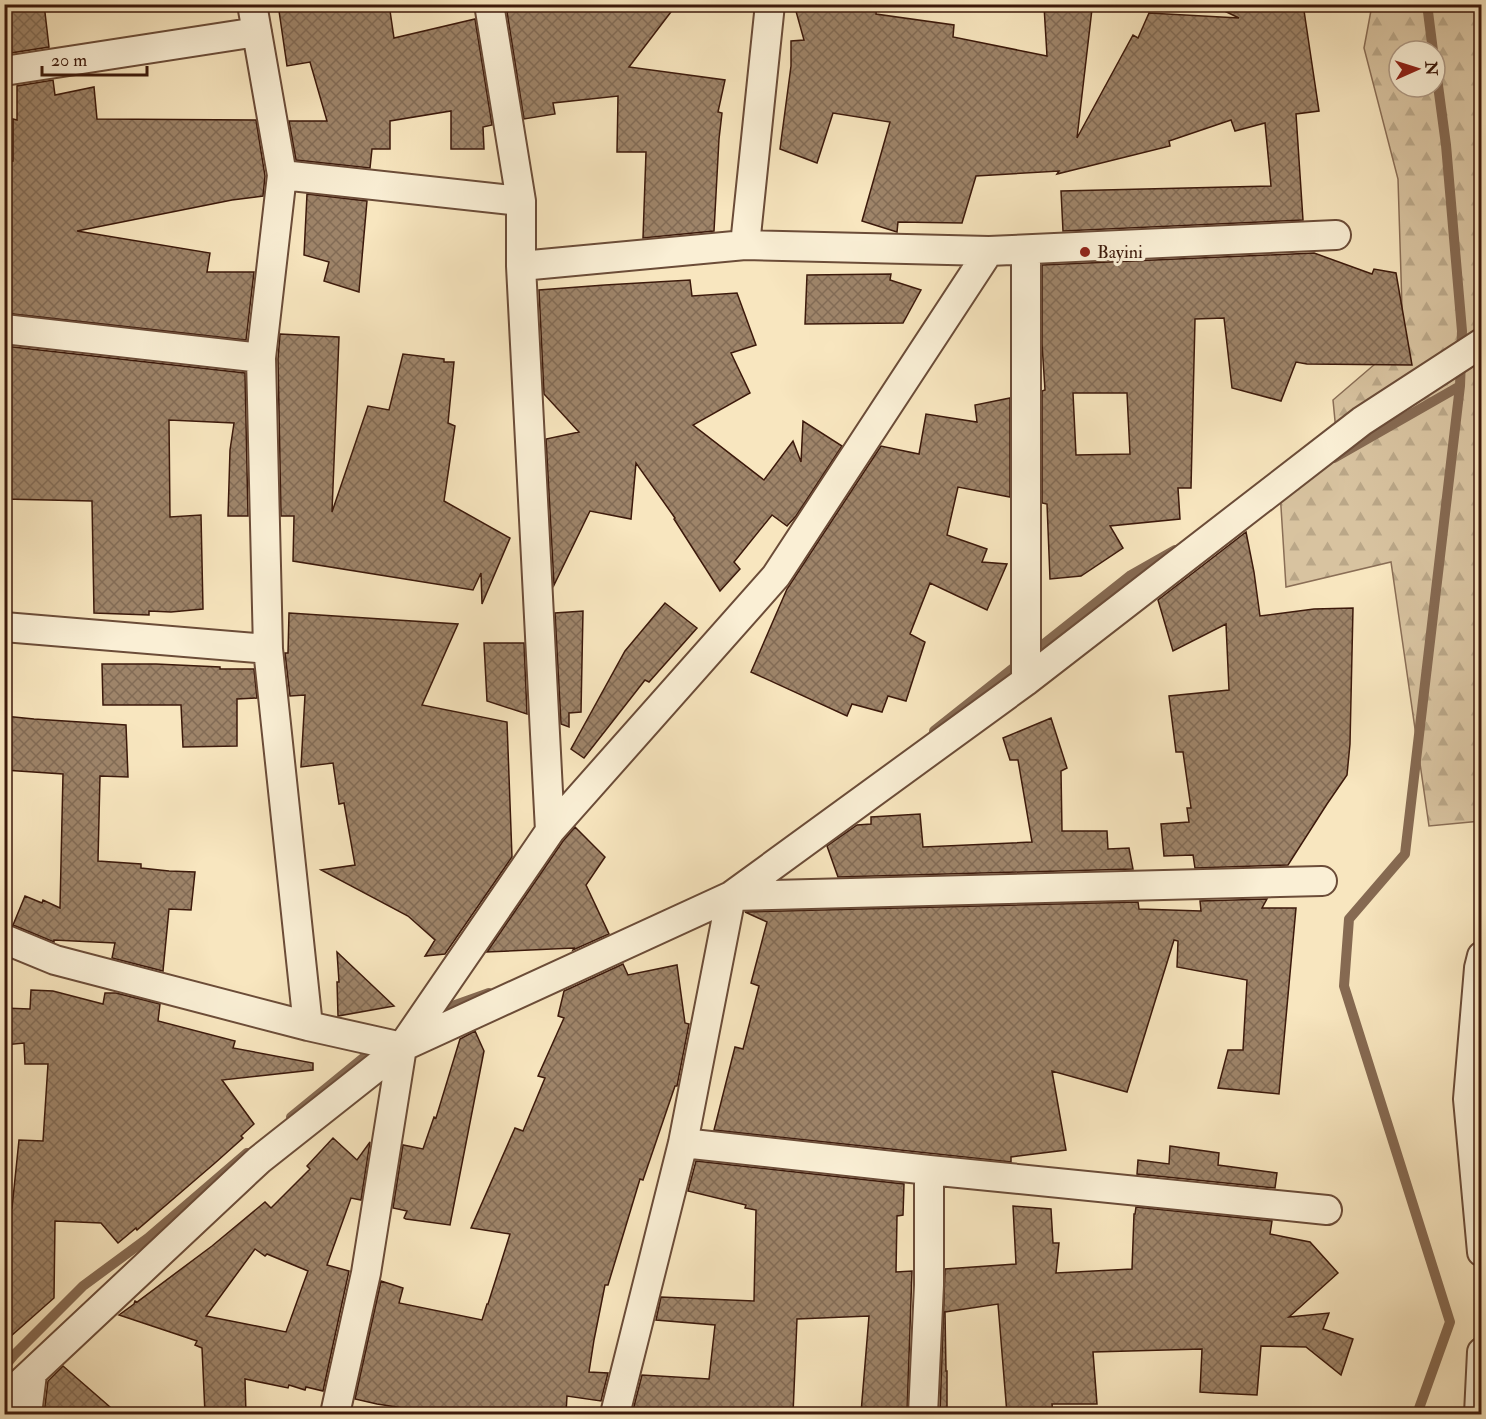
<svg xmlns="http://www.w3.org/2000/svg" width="1486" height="1419" font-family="'IM FELL Double Pica',serif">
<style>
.forest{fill:url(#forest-firs);stroke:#8a6e56;stroke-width:1.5;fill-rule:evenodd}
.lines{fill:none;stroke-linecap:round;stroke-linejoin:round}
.stream{stroke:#866a52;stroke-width:10}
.building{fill:url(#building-cross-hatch);stroke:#3c190b;stroke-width:1.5;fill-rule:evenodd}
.street-casing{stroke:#6b4c38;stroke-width:32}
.street{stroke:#faefd5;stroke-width:28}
.poi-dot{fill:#8f2418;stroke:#faefd5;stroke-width:2}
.labels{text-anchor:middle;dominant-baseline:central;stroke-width:6;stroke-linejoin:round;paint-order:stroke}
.poi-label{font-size:18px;fill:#3c190b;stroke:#faefd5;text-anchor:start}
</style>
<defs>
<pattern id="forest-firs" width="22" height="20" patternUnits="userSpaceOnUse" patternTransform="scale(1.5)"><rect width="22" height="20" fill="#d8c3a0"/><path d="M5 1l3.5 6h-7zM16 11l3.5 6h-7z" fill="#baa788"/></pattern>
<pattern id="building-cross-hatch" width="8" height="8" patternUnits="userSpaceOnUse" patternTransform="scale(1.5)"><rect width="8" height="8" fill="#9e8469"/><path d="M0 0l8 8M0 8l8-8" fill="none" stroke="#826b55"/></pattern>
</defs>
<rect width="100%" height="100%" fill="#f8e6bf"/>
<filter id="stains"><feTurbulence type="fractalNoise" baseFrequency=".00333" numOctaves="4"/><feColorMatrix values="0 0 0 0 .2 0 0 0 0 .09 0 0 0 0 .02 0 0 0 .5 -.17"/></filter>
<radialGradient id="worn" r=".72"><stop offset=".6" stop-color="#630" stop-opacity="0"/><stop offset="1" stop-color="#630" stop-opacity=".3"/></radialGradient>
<path class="forest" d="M 1372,5 L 1481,5 L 1481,821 L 1429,826 L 1391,562 L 1286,587 L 1280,491 L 1338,452 L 1333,400 L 1403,340 L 1398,179 L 1364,48 ZM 1399,51 L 1435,51 L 1435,87 L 1399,87 Z"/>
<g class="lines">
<path class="stream" d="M 1427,4 L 1433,51
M 1334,458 L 1460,386
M 934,731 L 1131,575 L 1175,550
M 433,1013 L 489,993
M 291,1117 L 379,1045
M 4,1367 L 14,1355 L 83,1286 L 148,1238 L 247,1153
M 1417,1414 L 1450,1322 L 1344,986 L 1349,919 L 1405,854 L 1460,386 L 1462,331 L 1446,145 L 1435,63"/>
</g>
<path class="building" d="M 4,4 L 44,4 L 49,47 L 4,54 Z
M 278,4 L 389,4 L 394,38 L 475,19 L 492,125 L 483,127 L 484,149 L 451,149 L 451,111 L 390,121 L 390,149 L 372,149 L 370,168 L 296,160 L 289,121 L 327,121 L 310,62 L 287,66 Z
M 512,4 L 677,4 L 629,67 L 725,80 L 718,112 L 722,113 L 719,139 L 714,231 L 643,238 L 646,152 L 617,152 L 618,96 L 553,103 L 555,114 L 524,119 L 507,12 L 513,10 Z
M 794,4 L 877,4 L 876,14 L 954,25 L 953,37 L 1047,56 L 1044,6 L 1092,9 L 1077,138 L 1133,35 L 1138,38 L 1149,13 L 1239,18 L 1210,4 L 1303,4 L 1319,111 L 1296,114 L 1303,220 L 1063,231 L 1061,191 L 1271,186 L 1265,123 L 1235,131 L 1231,120 L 1169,141 L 1170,146 L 1057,174 L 1059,171 L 976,176 L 962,223 L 898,222 L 897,232 L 862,221 L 890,122 L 833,113 L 817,163 L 780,149 L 791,66 L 791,41 L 804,40 Z
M 53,80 L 55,95 L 94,87 L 97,119 L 256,120 L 265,176 L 263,196 L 232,200 L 77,231 L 210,253 L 207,272 L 254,272 L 246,340 L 4,313 L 4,203 L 8,203 L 9,161 L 13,161 L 13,119 L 17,120 L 17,86 Z
M 307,194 L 367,201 L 359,292 L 324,281 L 329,262 L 304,255 Z
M 1314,253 L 1372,274 L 1374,269 L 1396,273 L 1412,365 L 1307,364 L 1296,362 L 1281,401 L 1232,388 L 1224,318 L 1195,319 L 1191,488 L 1178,488 L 1180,519 L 1110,526 L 1123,548 L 1081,576 L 1050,579 L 1047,504 L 1042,503 L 1042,391 L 1045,390 L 1042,344 L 1042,265 ZM 1073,393 L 1127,393 L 1130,454 L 1076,455 Z
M 891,274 L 890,280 L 921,290 L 903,323 L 805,324 L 807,275 Z
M 690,280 L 692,296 L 737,293 L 756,345 L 731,353 L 750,393 L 693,425 L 764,480 L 793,441 L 801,462 L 803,421 L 842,446 L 796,516 L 787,526 L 772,515 L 734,562 L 740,569 L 720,591 L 674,519 L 675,518 L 636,463 L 631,519 L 590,511 L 554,585 L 546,439 L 579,432 L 544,394 L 539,290 L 605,285 Z
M 280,334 L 339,337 L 332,512 L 368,406 L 389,410 L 403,354 L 444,359 L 444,362 L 454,362 L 448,423 L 455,426 L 444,501 L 510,538 L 482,604 L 481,573 L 473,590 L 293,561 L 294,516 L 281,516 L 278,359 Z
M 4,346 L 245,373 L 248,516 L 228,516 L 230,450 L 234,423 L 169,420 L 170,517 L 201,515 L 203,609 L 171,612 L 149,611 L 149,615 L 94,613 L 92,501 L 4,499 Z
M 1010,398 L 1010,497 L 958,487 L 947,535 L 987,549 L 982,562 L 1007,564 L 987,610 L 930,583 L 910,634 L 925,642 L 906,701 L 888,696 L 882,712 L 852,704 L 847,716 L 751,672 L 787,589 L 881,446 L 919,454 L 926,414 L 977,422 L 975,405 Z
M 1246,532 L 1254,572 L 1260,616 L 1314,609 L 1353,608 L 1350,744 L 1347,775 L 1327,804 L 1288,865 L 1195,868 L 1193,855 L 1164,856 L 1161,824 L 1189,822 L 1187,808 L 1191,808 L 1183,752 L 1176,752 L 1169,696 L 1229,690 L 1226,624 L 1173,651 L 1158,600 Z
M 665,603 L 697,628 L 649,682 L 645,680 L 584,758 L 571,749 L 625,651 Z
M 583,611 L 581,712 L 569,713 L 569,727 L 561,724 L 555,613 Z
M 289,613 L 458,624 L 422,705 L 507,722 L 512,857 L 445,954 L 425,956 L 435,940 L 408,916 L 321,870 L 355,865 L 344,803 L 339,804 L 333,763 L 301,767 L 305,695 L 290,696 L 285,653 L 288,653 Z
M 484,643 L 524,643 L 527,714 L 487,701 Z
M 102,664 L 156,664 L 220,667 L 220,669 L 254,669 L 257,698 L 237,699 L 237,746 L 183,747 L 181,705 L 103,705 Z
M 4,716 L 34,719 L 126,725 L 128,777 L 100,776 L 98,861 L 141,864 L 141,868 L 169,871 L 195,872 L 191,910 L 169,909 L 163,971 L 112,958 L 115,943 L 54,940 L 54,942 L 13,925 L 25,896 L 42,903 L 43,900 L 60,908 L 63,774 L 4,770 Z
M 1051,718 L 1067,768 L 1061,771 L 1062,831 L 1107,831 L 1108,849 L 1129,848 L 1133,869 L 838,877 L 827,846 L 857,825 L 871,824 L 871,817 L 920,814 L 923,847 L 1032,842 L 1018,760 L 1010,760 L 1003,738 Z
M 575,827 L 605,857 L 586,885 L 609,934 L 573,950 L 574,948 L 487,952 L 563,841 Z
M 1267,899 L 1262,908 L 1296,908 L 1279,1094 L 1218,1088 L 1228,1050 L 1243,1050 L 1247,980 L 1177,967 L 1178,941 L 1174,940 L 1127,1092 L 1052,1071 L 1066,1150 L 1011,1157 L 1011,1162 L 714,1130 L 735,1047 L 743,1049 L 759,986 L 751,983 L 767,922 L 745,912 L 1138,902 L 1139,909 L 1201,911 L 1200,901 Z
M 337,952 L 394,1006 L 338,1016 L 337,982 L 339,982 Z
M 623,964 L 628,975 L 677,965 L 685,1023 L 689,1024 L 677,1086 L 675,1086 L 643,1180 L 640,1179 L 608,1285 L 605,1285 L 594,1340 L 589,1372 L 608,1373 L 601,1401 L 567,1396 L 566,1414 L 442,1414 L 377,1404 L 355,1399 L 381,1281 L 403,1288 L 399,1303 L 482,1320 L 487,1304 L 488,1304 L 510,1234 L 471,1228 L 515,1128 L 523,1131 L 545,1078 L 538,1076 L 564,1018 L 558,1016 L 564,991 Z
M 31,990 L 53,991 L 103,1004 L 105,993 L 116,993 L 160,1004 L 158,1021 L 235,1041 L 233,1048 L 313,1063 L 313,1070 L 222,1080 L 254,1124 L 241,1136 L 243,1138 L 215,1163 L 137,1230 L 136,1228 L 118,1243 L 101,1223 L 55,1221 L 54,1298 L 11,1336 L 4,1281 L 4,1208 L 12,1208 L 19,1140 L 43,1141 L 48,1064 L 25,1064 L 24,1043 L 4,1045 L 4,1008 L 30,1009 Z
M 475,1031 L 484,1051 L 450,1225 L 406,1219 L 404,1218 L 407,1211 L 393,1208 L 403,1145 L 423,1149 L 434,1117 L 436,1118 L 460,1039 Z
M 333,1138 L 357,1160 L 370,1142 L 361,1200 L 351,1198 L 327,1265 L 349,1271 L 323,1391 L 306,1387 L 305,1390 L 289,1385 L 288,1388 L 245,1379 L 246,1414 L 205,1414 L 202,1348 L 195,1345 L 197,1341 L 119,1315 L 134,1304 L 135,1301 L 137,1302 L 212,1246 L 265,1202 L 271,1208 L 310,1169 L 307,1166 ZM 255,1249 L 265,1256 L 267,1254 L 308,1271 L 286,1332 L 206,1316 Z
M 1170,1146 L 1219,1153 L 1218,1165 L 1277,1173 L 1275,1188 L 1137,1174 L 1138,1160 L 1169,1164 Z
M 696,1161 L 904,1184 L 903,1215 L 897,1216 L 896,1272 L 912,1271 L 907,1413 L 861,1413 L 869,1316 L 797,1319 L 793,1414 L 632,1414 L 642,1375 L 709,1379 L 715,1325 L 656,1320 L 661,1297 L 754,1301 L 756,1210 L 745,1208 L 746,1205 L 688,1191 Z
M 1013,1206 L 1051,1209 L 1053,1243 L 1059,1243 L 1056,1273 L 1132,1269 L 1134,1214 L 1135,1214 L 1136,1207 L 1272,1221 L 1270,1234 L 1310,1242 L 1338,1273 L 1289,1317 L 1329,1313 L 1323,1329 L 1353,1339 L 1341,1375 L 1306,1347 L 1261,1346 L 1257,1395 L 1214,1393 L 1200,1392 L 1202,1349 L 1093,1352 L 1097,1404 L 1052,1404 L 1053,1414 L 1007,1414 L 998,1304 L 945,1312 L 946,1371 L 947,1371 L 947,1413 L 940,1413 L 945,1269 L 1016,1264 Z
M 63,1366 L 118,1414 L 44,1414 L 48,1381 Z"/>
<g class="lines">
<g class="street-casing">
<path id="street" d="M 252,4 L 282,175 L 261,358 L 268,649 L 308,1026
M 489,4 L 521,201 L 521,266 L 550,831
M 4,71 L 257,32
M 282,175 L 521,201
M 745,245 L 770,4
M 521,266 L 745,245 L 989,251 L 1336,235
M 4,329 L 261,358
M 4,627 L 268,649
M 1026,681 L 1026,250
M 4,939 L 55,960 L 308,1026 L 402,1047
M 1482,956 L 1479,968 L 1468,1099 L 1482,1098
M 1468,1099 L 1482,1252
M 683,1143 L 929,1170 L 1327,1210
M 4,1399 L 259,1160 L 402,1047 L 731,896 L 1026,681 L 1362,421 L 1482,343
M 27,1414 L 32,1374
M 335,1414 L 366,1273 L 402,1047 L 550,831 L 776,576 L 989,251
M 615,1414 L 683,1143 L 731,896 L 1322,881
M 923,1414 L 929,1285 L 929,1170
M 1479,1414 L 1482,1352"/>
</g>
<use href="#street" class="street"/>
</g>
<circle class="poi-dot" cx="1085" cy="252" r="6"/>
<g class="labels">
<g class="poi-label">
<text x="1097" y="252">Bayini</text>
</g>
</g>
<rect width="1486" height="1419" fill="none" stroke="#f8e6bf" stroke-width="24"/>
<rect x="6" y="6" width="1474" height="1407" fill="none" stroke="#3c190b" stroke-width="3"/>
<rect x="12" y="12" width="1462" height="1395" fill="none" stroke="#3c190b" stroke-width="1.5"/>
<g transform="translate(1417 69) rotate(87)"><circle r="28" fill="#faefd5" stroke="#ae9984" stroke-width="1.5"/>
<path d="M0-4.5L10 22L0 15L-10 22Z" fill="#8f2418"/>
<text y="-9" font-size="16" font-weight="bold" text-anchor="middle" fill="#3c190b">N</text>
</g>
<path d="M42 66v9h105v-9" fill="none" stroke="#3c190b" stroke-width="3"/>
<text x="51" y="66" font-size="18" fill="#3c190b" stroke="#faefd5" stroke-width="4.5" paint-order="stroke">20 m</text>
<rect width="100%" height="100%" filter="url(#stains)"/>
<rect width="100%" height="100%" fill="url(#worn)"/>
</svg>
